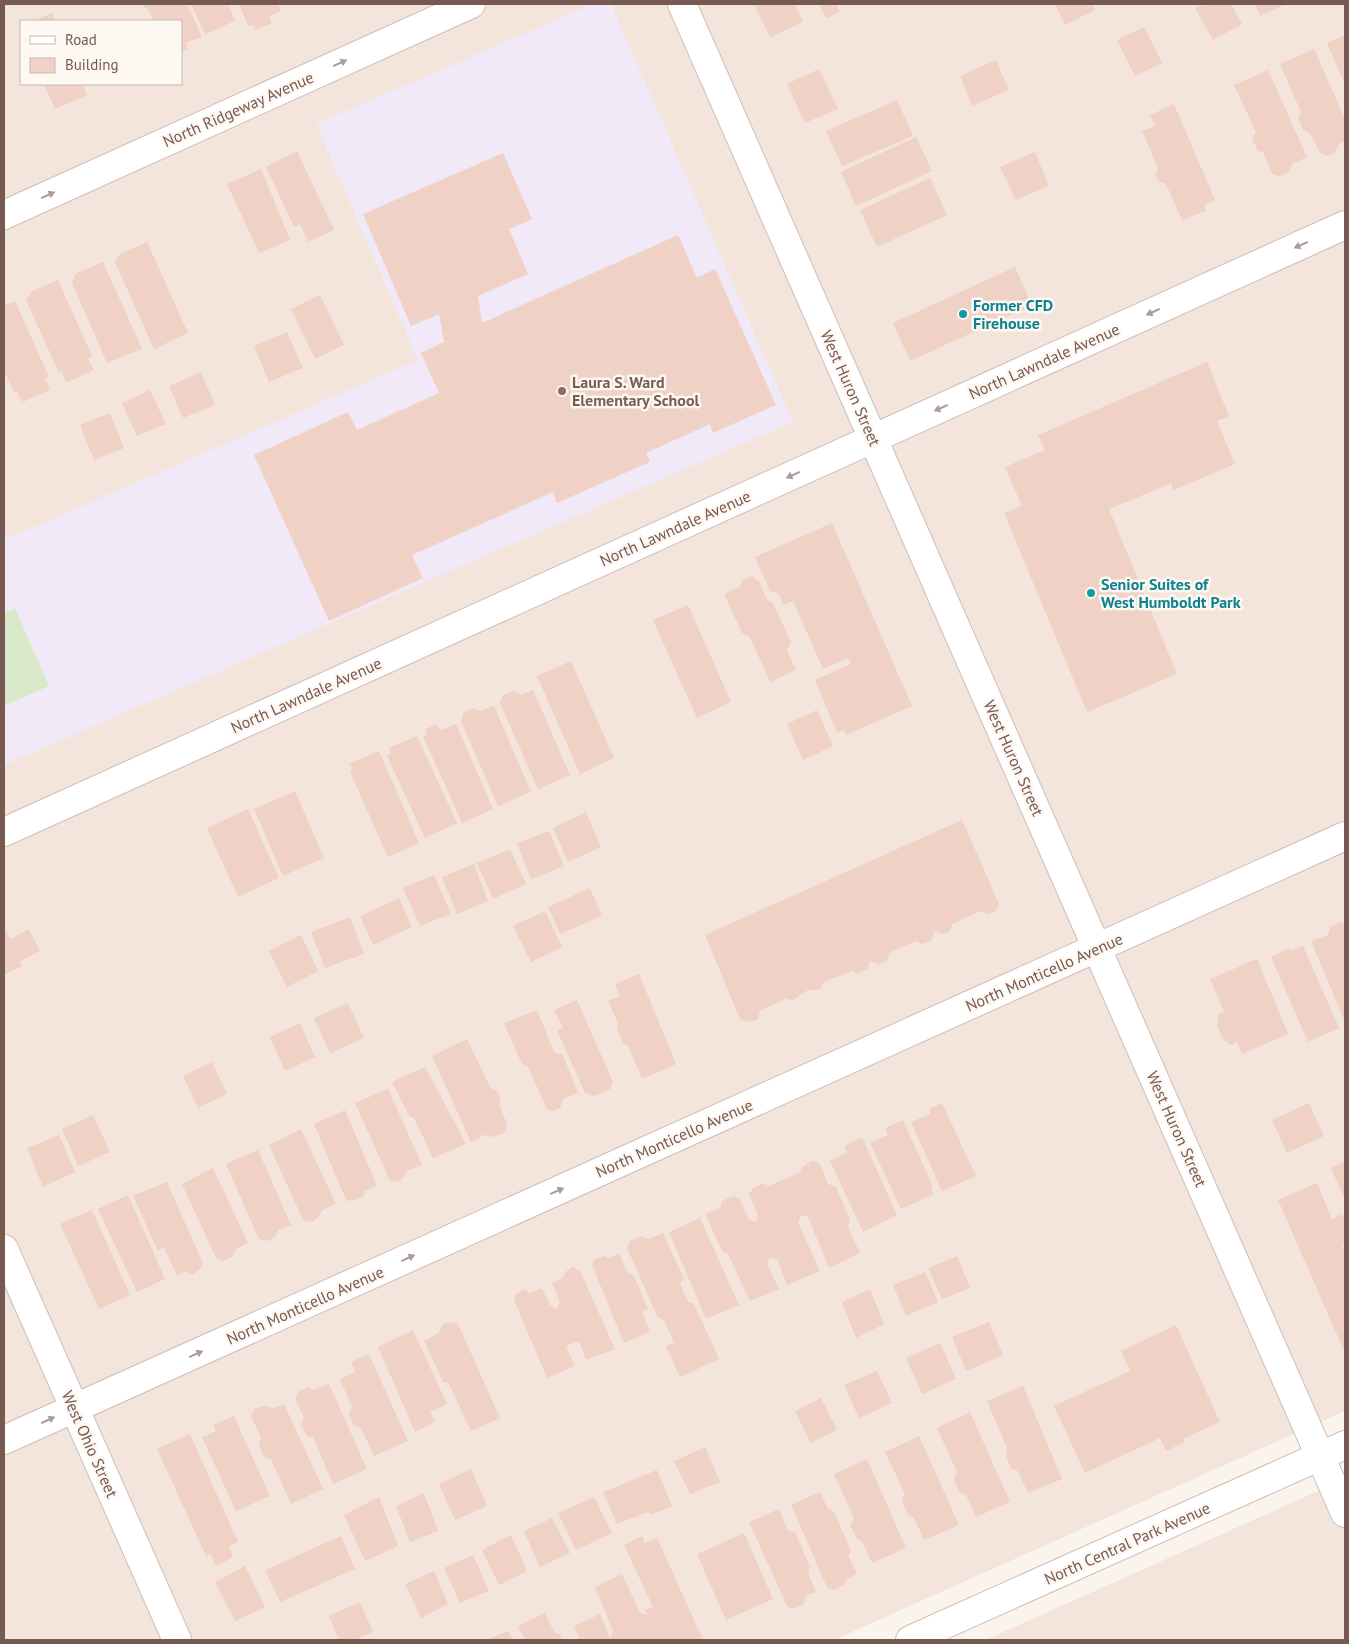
<svg xmlns="http://www.w3.org/2000/svg" width="1349" height="1644" font-family="'PT Sans',sans-serif">
<style>
.residential{fill:#f3e5db;fill-rule:evenodd}
.education{fill:#f1e9f8}
.green{fill:#dbe9cb}
.building{fill:#efd1c6}
.lines{fill:none;stroke-linecap:round;stroke-linejoin:round}
.street-casing{stroke:#d0bdb5;stroke-width:30}
.secondary-casing{stroke:#d3bdb2;stroke-width:30}
.street{stroke:#fff;stroke-width:28}
.secondary{stroke:#fff;stroke-width:28}
.oneway{fill:#ad9b96}
.culture-dot{fill:#0f9aa8;stroke:#fef8f3;stroke-width:2}
.education-dot{fill:#8d6e63;stroke:#fef8f3;stroke-width:2}
.labels{text-anchor:middle;dominant-baseline:central;stroke-width:5;stroke-linejoin:round;paint-order:stroke}
.street-label{font-size:16px;fill:#765950;stroke:#fef8f3}
.culture-label{font-size:16px;font-weight:bold;fill:#0d838f;stroke:#fef8f3;text-anchor:start}
.education-label{font-size:16px;font-weight:bold;fill:#785e54;stroke:#fef8f3;text-anchor:start}
</style>
<rect width="100%" height="100%" fill="#fbf4ed"/>
<path class="residential" d="M 4,4 L 1345,4 L 1345,1411 L 834,1640 L 4,1640 ZM 21,21 L 181,21 L 181,84 L 21,84 Z
M 1345,1479 L 1345,1640 L 985,1640 Z"/>
<path class="education" d="M 593,4 L 611,4 L 793,422 L 4,765 L 4,540 L 418,360 L 316,124 Z"/>
<path class="green" d="M 15,608 L 49,686 L 4,706 L 4,613 Z"/>
<path class="building" d="M 140,4 L 187,4 L 202,37 L 187,42 L 187,49 L 181,51 L 181,21 L 154,21 L 148,9 Z
M 191,4 L 228,4 L 235,21 L 205,34 Z
M 239,4 L 278,4 L 281,11 L 269,16 L 272,23 L 255,30 L 253,25 L 248,26 Z
M 754,4 L 795,4 L 803,22 L 770,37 Z
M 819,4 L 836,4 L 840,12 L 826,18 Z
M 1055,4 L 1092,4 L 1095,10 L 1065,25 Z
M 1204,4 L 1231,4 L 1242,24 L 1213,40 L 1195,8 Z
M 1255,4 L 1286,4 L 1260,16 Z
M 52,13 L 55,21 L 33,21 Z
M 1144,27 L 1162,63 L 1135,76 L 1117,40 Z
M 1345,35 L 1345,85 L 1327,43 Z
M 1314,49 L 1345,119 L 1345,141 L 1338,145 L 1335,153 L 1327,156 L 1320,153 L 1310,133 L 1303,130 L 1298,118 L 1301,112 L 1280,64 Z
M 996,60 L 1009,90 L 972,106 L 960,76 Z
M 819,69 L 838,109 L 805,123 L 787,84 Z
M 1268,70 L 1307,157 L 1292,164 L 1290,171 L 1280,176 L 1272,174 L 1263,152 L 1258,151 L 1252,139 L 1256,132 L 1234,85 Z
M 44,84 L 82,84 L 87,95 L 55,109 Z
M 897,100 L 913,136 L 842,166 L 826,131 Z
M 1174,104 L 1215,200 L 1204,206 L 1206,211 L 1182,220 L 1166,184 L 1159,182 L 1156,175 L 1158,168 L 1142,131 L 1155,126 L 1150,115 Z
M 916,137 L 932,171 L 856,206 L 841,172 Z
M 297,151 L 334,230 L 308,242 L 300,224 L 294,227 L 266,167 Z
M 1035,152 L 1049,186 L 1016,200 L 1000,167 Z
M 503,153 L 532,219 L 509,229 L 528,274 L 478,296 L 482,323 L 678,235 L 697,278 L 715,269 L 776,405 L 713,433 L 710,424 L 646,453 L 650,462 L 557,503 L 553,492 L 412,555 L 423,578 L 329,621 L 254,455 L 348,412 L 357,430 L 439,393 L 421,353 L 444,342 L 439,314 L 411,326 L 363,214 Z
M 261,169 L 290,240 L 259,253 L 227,184 Z
M 930,178 L 947,215 L 877,247 L 860,210 Z
M 147,242 L 188,333 L 154,349 L 115,262 L 120,254 Z
M 103,262 L 142,349 L 107,363 L 72,283 L 75,274 Z
M 1015,267 L 1032,305 L 910,361 L 893,323 Z
M 58,280 L 92,356 L 88,358 L 94,370 L 66,383 L 62,372 L 59,373 L 26,300 L 32,291 Z
M 320,295 L 344,345 L 315,359 L 291,309 Z
M 15,301 L 49,377 L 45,379 L 50,390 L 23,402 L 17,392 L 14,393 L 4,370 L 4,306 Z
M 287,332 L 303,368 L 269,382 L 254,346 Z
M 1207,362 L 1229,416 L 1217,421 L 1235,464 L 1172,491 L 1172,483 L 1109,509 L 1177,674 L 1087,712 L 1004,513 L 1022,506 L 1005,467 L 1045,450 L 1038,435 Z
M 201,372 L 215,405 L 183,418 L 169,386 Z
M 150,390 L 166,424 L 137,436 L 122,403 Z
M 110,413 L 124,448 L 94,460 L 80,425 Z
M 832,523 L 912,706 L 846,735 L 844,730 L 837,733 L 815,680 L 851,664 L 848,658 L 823,669 L 793,601 L 783,605 L 779,594 L 770,591 L 755,557 Z
M 751,576 L 759,581 L 767,600 L 773,603 L 791,642 L 787,650 L 796,670 L 770,682 L 750,637 L 742,633 L 724,594 L 739,587 L 743,580 Z
M 688,605 L 731,702 L 697,718 L 653,620 Z
M 571,661 L 614,758 L 580,774 L 537,676 Z
M 533,690 L 570,775 L 538,789 L 500,703 L 503,695 L 514,691 L 520,695 Z
M 494,706 L 531,792 L 498,806 L 461,721 L 464,712 L 474,708 L 481,711 Z
M 817,710 L 833,746 L 803,760 L 787,724 Z
M 456,724 L 493,809 L 462,823 L 423,736 L 427,735 L 425,729 L 436,725 L 442,730 Z
M 417,736 L 457,823 L 425,838 L 387,756 L 391,753 L 389,748 Z
M 379,751 L 419,843 L 388,857 L 350,772 L 353,769 L 349,764 Z
M 295,791 L 324,858 L 283,876 L 254,809 Z
M 248,809 L 279,878 L 238,897 L 207,828 Z
M 586,812 L 601,847 L 568,862 L 553,828 Z
M 962,820 L 999,904 L 996,911 L 987,914 L 981,911 L 952,924 L 950,931 L 942,934 L 935,931 L 931,941 L 922,944 L 916,941 L 889,953 L 887,961 L 878,964 L 870,961 L 868,968 L 857,974 L 852,971 L 824,982 L 820,990 L 808,990 L 792,1001 L 787,998 L 760,1011 L 758,1019 L 749,1022 L 740,1019 L 705,935 Z
M 549,831 L 564,866 L 531,879 L 517,843 Z
M 510,849 L 526,884 L 493,899 L 477,863 Z
M 474,864 L 488,901 L 457,914 L 442,877 Z
M 434,875 L 451,914 L 420,926 L 403,888 Z
M 590,888 L 602,916 L 560,934 L 548,907 Z
M 399,898 L 412,927 L 373,945 L 360,916 Z
M 545,911 L 562,947 L 531,962 L 513,926 Z
M 350,917 L 364,954 L 325,968 L 311,932 Z
M 1341,922 L 1345,924 L 1345,1022 L 1311,941 L 1328,935 L 1330,927 Z
M 4,927 L 10,939 L 29,929 L 40,951 L 20,961 L 22,966 L 4,975 Z
M 301,935 L 318,971 L 287,987 L 269,951 Z
M 1303,946 L 1339,1028 L 1308,1042 L 1271,957 L 1289,948 L 1290,951 Z
M 1257,959 L 1288,1034 L 1242,1054 L 1237,1042 L 1231,1045 L 1224,1040 L 1217,1026 L 1219,1014 L 1224,1011 L 1210,979 Z
M 639,974 L 676,1064 L 642,1079 L 628,1046 L 623,1043 L 617,1030 L 618,1023 L 608,1001 L 620,996 L 615,984 Z
M 577,1000 L 613,1082 L 610,1089 L 595,1096 L 585,1093 L 557,1030 L 563,1028 L 554,1010 Z
M 348,1003 L 364,1038 L 330,1053 L 314,1018 Z
M 537,1010 L 554,1052 L 563,1055 L 578,1093 L 563,1099 L 560,1108 L 554,1111 L 547,1109 L 528,1067 L 522,1064 L 504,1023 Z
M 300,1023 L 315,1057 L 285,1071 L 270,1037 Z
M 467,1039 L 490,1087 L 497,1091 L 501,1099 L 499,1104 L 507,1124 L 504,1133 L 494,1137 L 485,1135 L 471,1142 L 432,1056 Z
M 212,1062 L 227,1094 L 198,1108 L 183,1076 Z
M 425,1067 L 466,1144 L 433,1158 L 414,1118 L 409,1116 L 392,1082 Z
M 388,1089 L 422,1165 L 407,1171 L 403,1178 L 397,1182 L 390,1181 L 355,1103 Z
M 942,1103 L 976,1176 L 942,1191 L 911,1122 L 931,1114 L 929,1109 Z
M 1309,1103 L 1324,1136 L 1287,1153 L 1272,1120 Z
M 345,1110 L 377,1186 L 365,1191 L 363,1197 L 352,1201 L 346,1200 L 314,1124 Z
M 93,1115 L 110,1152 L 78,1166 L 62,1129 Z
M 903,1120 L 933,1187 L 931,1188 L 934,1194 L 901,1209 L 870,1143 L 888,1135 L 885,1128 Z
M 301,1129 L 336,1204 L 322,1210 L 318,1218 L 310,1222 L 303,1220 L 269,1145 Z
M 59,1135 L 75,1172 L 43,1187 L 27,1148 Z
M 862,1137 L 897,1215 L 863,1232 L 830,1161 L 847,1153 L 844,1146 Z
M 258,1150 L 291,1225 L 278,1230 L 275,1237 L 267,1241 L 259,1239 L 226,1164 Z
M 813,1161 L 820,1164 L 828,1184 L 836,1187 L 850,1220 L 848,1227 L 860,1253 L 829,1268 L 808,1217 L 801,1215 L 798,1222 L 820,1271 L 787,1285 L 777,1259 L 770,1257 L 767,1264 L 779,1289 L 750,1301 L 728,1254 L 722,1251 L 705,1214 L 720,1208 L 722,1201 L 733,1196 L 739,1198 L 749,1219 L 756,1222 L 758,1215 L 749,1194 L 753,1188 L 763,1183 L 768,1186 L 799,1173 L 803,1166 Z
M 1345,1161 L 1345,1200 L 1331,1168 Z
M 213,1168 L 248,1243 L 236,1249 L 232,1257 L 223,1261 L 216,1258 L 182,1184 Z
M 167,1182 L 203,1263 L 200,1269 L 192,1275 L 185,1271 L 177,1276 L 164,1247 L 158,1251 L 133,1196 Z
M 1317,1183 L 1332,1219 L 1342,1214 L 1345,1221 L 1345,1243 L 1342,1244 L 1345,1251 L 1345,1353 L 1278,1200 Z
M 128,1195 L 165,1279 L 137,1292 L 98,1209 Z
M 92,1210 L 130,1295 L 99,1309 L 60,1224 Z
M 700,1218 L 739,1305 L 706,1319 L 669,1232 Z
M 663,1233 L 684,1279 L 680,1284 L 688,1302 L 694,1304 L 719,1359 L 680,1377 L 666,1346 L 674,1343 L 664,1320 L 657,1316 L 627,1248 L 630,1241 L 642,1236 L 649,1239 Z
M 619,1253 L 627,1272 L 634,1276 L 648,1309 L 642,1312 L 650,1332 L 624,1343 L 592,1265 L 594,1260 L 604,1256 L 609,1258 Z
M 957,1256 L 970,1288 L 942,1299 L 928,1268 Z
M 573,1267 L 580,1271 L 615,1349 L 586,1360 L 579,1341 L 566,1346 L 575,1366 L 547,1378 L 514,1300 L 516,1294 L 525,1289 L 530,1293 L 542,1288 L 550,1305 L 557,1309 L 560,1302 L 552,1283 L 563,1278 L 565,1272 Z
M 925,1272 L 938,1302 L 906,1316 L 893,1285 Z
M 870,1289 L 884,1324 L 856,1338 L 842,1302 Z
M 450,1322 L 458,1324 L 500,1418 L 471,1431 L 449,1384 L 443,1382 L 424,1341 L 439,1333 L 442,1325 Z
M 989,1322 L 1003,1355 L 966,1371 L 952,1337 Z
M 1176,1325 L 1220,1422 L 1183,1439 L 1185,1442 L 1166,1451 L 1160,1438 L 1085,1473 L 1054,1406 L 1130,1371 L 1121,1351 Z
M 413,1330 L 447,1404 L 430,1412 L 435,1422 L 415,1432 L 378,1347 Z
M 940,1343 L 956,1379 L 922,1394 L 906,1358 Z
M 369,1354 L 408,1441 L 374,1456 L 361,1428 L 354,1425 L 349,1415 L 352,1407 L 340,1379 L 355,1372 L 351,1362 Z
M 877,1371 L 892,1403 L 859,1418 L 844,1385 Z
M 329,1384 L 367,1469 L 333,1484 L 313,1437 L 307,1436 L 301,1425 L 304,1418 L 295,1398 L 299,1391 L 308,1387 L 314,1390 Z
M 1023,1386 L 1062,1479 L 1028,1493 L 1018,1471 L 1011,1469 L 1006,1455 L 1007,1448 L 987,1401 Z
M 821,1398 L 837,1430 L 811,1443 L 795,1411 Z
M 284,1404 L 323,1489 L 291,1504 L 271,1459 L 263,1457 L 259,1444 L 261,1438 L 251,1416 L 254,1409 L 265,1406 L 273,1408 Z
M 970,1412 L 1010,1502 L 976,1517 L 966,1495 L 959,1492 L 954,1480 L 957,1472 L 937,1428 Z
M 234,1416 L 270,1496 L 236,1511 L 202,1437 L 216,1431 L 213,1425 Z
M 190,1434 L 238,1542 L 229,1546 L 233,1557 L 216,1566 L 210,1553 L 206,1556 L 157,1449 Z
M 919,1436 L 959,1525 L 924,1540 L 914,1518 L 908,1515 L 902,1501 L 905,1494 L 885,1452 Z
M 705,1447 L 720,1482 L 690,1494 L 674,1461 Z
M 867,1459 L 906,1548 L 872,1563 L 862,1541 L 857,1539 L 850,1525 L 854,1518 L 834,1474 Z
M 471,1469 L 487,1506 L 455,1520 L 439,1484 Z
M 657,1470 L 672,1506 L 650,1515 L 648,1512 L 617,1524 L 603,1492 Z
M 820,1492 L 828,1509 L 834,1512 L 851,1551 L 848,1555 L 857,1574 L 845,1580 L 844,1585 L 834,1590 L 827,1587 L 791,1505 Z
M 424,1493 L 438,1531 L 410,1542 L 396,1506 Z
M 379,1497 L 398,1546 L 365,1561 L 344,1515 Z
M 594,1497 L 612,1533 L 576,1550 L 558,1513 Z
M 779,1509 L 788,1531 L 795,1532 L 810,1567 L 808,1573 L 816,1592 L 805,1596 L 804,1604 L 793,1609 L 787,1606 L 749,1522 Z
M 552,1518 L 570,1553 L 540,1567 L 524,1531 Z
M 744,1533 L 773,1599 L 726,1620 L 697,1554 Z
M 511,1535 L 527,1571 L 499,1585 L 482,1550 Z
M 341,1536 L 355,1569 L 280,1602 L 265,1570 Z
M 642,1536 L 645,1543 L 657,1538 L 703,1640 L 580,1640 L 574,1626 L 600,1614 L 610,1638 L 613,1631 L 595,1587 L 622,1574 L 640,1613 L 648,1615 L 645,1611 L 653,1607 L 624,1545 Z
M 473,1555 L 489,1591 L 460,1603 L 444,1568 Z
M 245,1566 L 265,1607 L 235,1621 L 215,1582 Z
M 434,1571 L 448,1604 L 421,1618 L 405,1584 Z
M 360,1602 L 373,1632 L 354,1640 L 339,1640 L 329,1616 Z
M 545,1613 L 554,1632 L 560,1635 L 562,1640 L 525,1640 L 518,1626 Z
M 508,1631 L 513,1640 L 486,1640 Z"/>
<g class="lines">
<g class="street-casing">
<path id="street" d="M 682,4 L 1345,1513
M 4,215 L 471,4
M 4,832 L 1345,225
M 4,1249 L 177,1640
M 4,1440 L 1345,836"/>
</g>
<g class="secondary-casing">
<path id="secondary" d="M 910,1640 L 1345,1445"/>
</g>
<use href="#street" class="street"/>
<use href="#secondary" class="secondary"/>
</g>
<defs><path id="oneway-solid" d="M-6-.8H1V-3.2L6.5 0L1 3.2V.8H-6Z" transform="scale(1.25)"/></defs>
<g class="oneway">
<use href="#oneway-solid" transform="translate(340 63) rotate(-24)"/>
<use href="#oneway-solid" transform="translate(48 195) rotate(-24)"/>
<use href="#oneway-solid" transform="translate(1301 245) rotate(156)"/>
<use href="#oneway-solid" transform="translate(1153 312) rotate(156)"/>
<use href="#oneway-solid" transform="translate(941 408) rotate(156)"/>
<use href="#oneway-solid" transform="translate(793 475) rotate(156)"/>
<use href="#oneway-solid" transform="translate(557 1191) rotate(-24)"/>
<use href="#oneway-solid" transform="translate(408 1258) rotate(-24)"/>
<use href="#oneway-solid" transform="translate(196 1354) rotate(-24)"/>
<use href="#oneway-solid" transform="translate(48 1420) rotate(-24)"/>
</g>
<g class="culture-dot">
<circle cx="963" cy="314" r="5"/>
<circle cx="1091" cy="593" r="5"/>
</g>
<circle class="education-dot" cx="562" cy="391" r="5"/>
<g class="labels">
<g class="street-label">
<text transform="translate(238 109) rotate(-24)">North Ridgeway Avenue</text>
<text transform="translate(1044 361) rotate(-24)">North Lawndale Avenue</text>
<text transform="translate(851 388) rotate(66)">West Huron Street</text>
<text transform="translate(675 528) rotate(-24)">North Lawndale Avenue</text>
<text transform="translate(306 695) rotate(-24)">North Lawndale Avenue</text>
<text transform="translate(1014 758) rotate(66)">West Huron Street</text>
<text transform="translate(1044 972) rotate(-24)">North Monticello Avenue</text>
<text transform="translate(1177 1129) rotate(66)">West Huron Street</text>
<text transform="translate(674 1138) rotate(-24)">North Monticello Avenue</text>
<text transform="translate(305 1305) rotate(-24)">North Monticello Avenue</text>
<text transform="translate(90 1444) rotate(66)">West Ohio Street</text>
<text transform="translate(1127 1543) rotate(-24)">North Central Park Avenue</text>
</g>
<g class="culture-label">
<text x="973" y="305">Former CFD<tspan x="973" dy="18">Firehouse</tspan></text>
<text x="1101" y="584">Senior Suites of<tspan x="1101" dy="18">West Humboldt Park</tspan></text>
</g>
<g class="education-label">
<text x="572" y="382">Laura S. Ward<tspan x="572" dy="18">Elementary School</tspan></text>
</g>
</g>
<rect width="1349" height="1644" fill="none" stroke="#765950" stroke-width="10"/>
<rect x="20" y="20" width="162" height="65" fill="#fef8f3" stroke="#c8b8b2"/>
<rect x="30" y="36" width="25" height="8" fill="#ffffff" stroke="#c8b8b2"/>
<text x="65" y="45" font-size="15" fill="#765950">Road</text>
<rect x="30" y="58" width="25" height="15" fill="#efd1c6" stroke="#c8b8b2"/>
<text x="65" y="70" font-size="15" fill="#765950">Building</text>
</svg>
